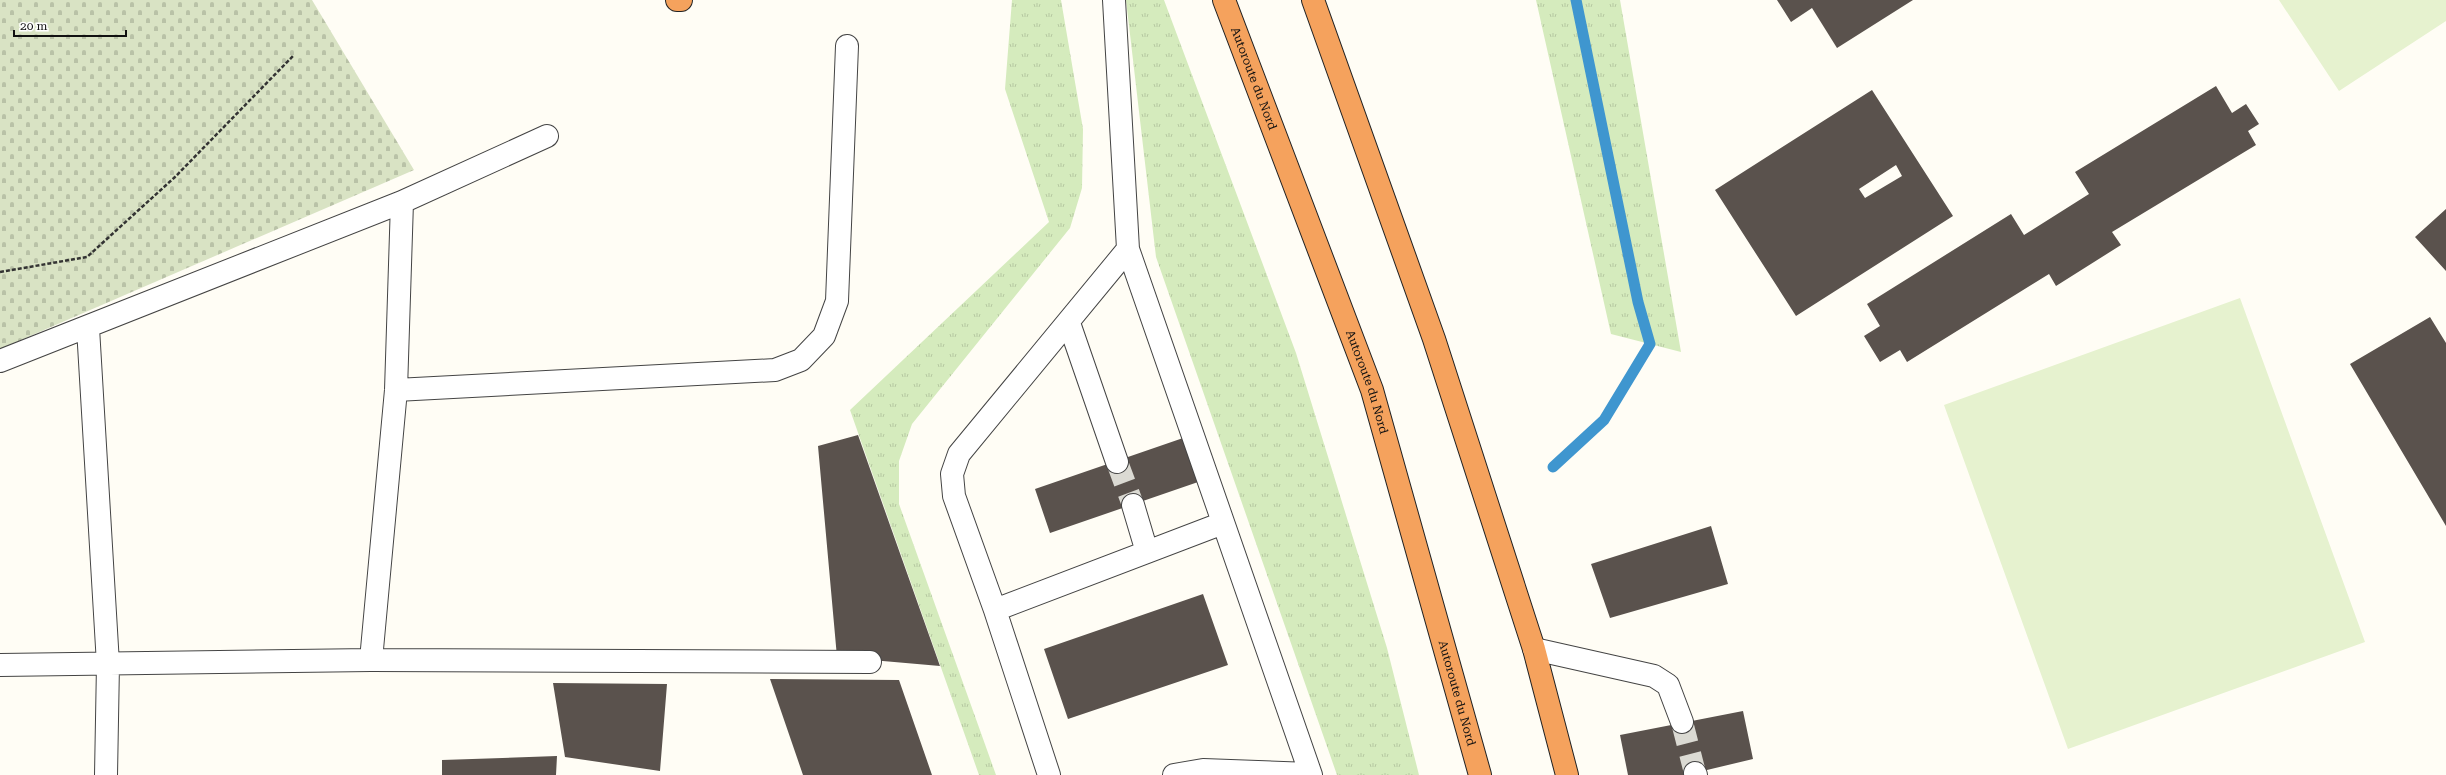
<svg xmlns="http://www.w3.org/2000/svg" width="2446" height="775" font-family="'Roboto Serif',serif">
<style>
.grass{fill:url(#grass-tufts)}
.cemetery{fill:url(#cemetery-stones)}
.pitch{fill:#e6f2cf}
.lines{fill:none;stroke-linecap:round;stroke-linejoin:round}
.stream{stroke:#3f96cf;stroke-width:11}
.building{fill:#5a524d;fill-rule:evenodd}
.minor-tunnel{stroke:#dbdad3;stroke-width:22;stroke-dasharray:22 11;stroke-linecap:butt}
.minor-casing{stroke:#444;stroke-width:24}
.highway-casing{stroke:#222;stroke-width:24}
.path{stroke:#333;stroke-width:2.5;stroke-dasharray:4 2;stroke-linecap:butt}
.minor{stroke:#fff;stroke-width:22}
.highway{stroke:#f5a25d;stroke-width:22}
.labels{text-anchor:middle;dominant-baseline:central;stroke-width:4;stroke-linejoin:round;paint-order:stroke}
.street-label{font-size:12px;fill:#111;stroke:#fff}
</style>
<defs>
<pattern id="grass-tufts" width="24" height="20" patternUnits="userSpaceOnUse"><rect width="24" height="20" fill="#d5ebbd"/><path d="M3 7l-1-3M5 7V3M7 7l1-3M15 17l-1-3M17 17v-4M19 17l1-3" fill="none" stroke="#b6c8a1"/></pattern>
<pattern id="cemetery-stones" width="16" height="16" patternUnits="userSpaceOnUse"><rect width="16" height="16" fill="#d9e3c4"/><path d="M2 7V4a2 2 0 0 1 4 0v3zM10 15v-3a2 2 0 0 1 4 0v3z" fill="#b9c2a7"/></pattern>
</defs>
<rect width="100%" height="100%" fill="#fffdf5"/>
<path class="grass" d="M 1012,0 L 1061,0 L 1083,129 L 1082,188 L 1070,228 L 912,424 L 899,461 L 899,504 L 996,775 L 979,775 L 850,410 L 1049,222 L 1005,89 Z
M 1126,0 L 1164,0 L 1296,353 L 1387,648 L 1419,775 L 1337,775 L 1156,257 Z
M 1536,0 L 1620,0 L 1681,352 L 1611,334 Z"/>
<path class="cemetery" d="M 0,0 L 312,0 L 414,170 L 0,349 Z"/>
<path class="pitch" d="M 2279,0 L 2446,0 L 2446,21 L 2339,91 Z
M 2240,298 L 2365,642 L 2068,749 L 1944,405 Z"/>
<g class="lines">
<path class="stream" d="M 1553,467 L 1604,420 L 1650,344 L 1638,302 L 1576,0"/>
</g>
<path class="building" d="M 1777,0 L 1913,0 L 1837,48 L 1812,8 L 1791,22 Z
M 2216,86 L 2232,113 L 2246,104 L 2259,124 L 2248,131 L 2256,145 L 2112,232 L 2121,245 L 2056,286 L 2049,274 L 1907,362 L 1900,350 L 1880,362 L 1864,336 L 1880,326 L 1867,304 L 2011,214 L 2024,235 L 2089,194 L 2075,172 Z
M 1872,90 L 1953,216 L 1796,316 L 1715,190 ZM 1896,165 L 1902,176 L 1865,198 L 1859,189 Z
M 2446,209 L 2446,271 L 2415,237 Z
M 2430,317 L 2446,343 L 2446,526 L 2350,364 Z
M 858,435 L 940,666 L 837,657 L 818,446 Z
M 1186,437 L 1201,481 L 1050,533 L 1035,489 Z
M 1711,526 L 1728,584 L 1610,618 L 1591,564 Z
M 1203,594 L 1228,665 L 1068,719 L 1044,649 Z
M 770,679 L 899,680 L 932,775 L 803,775 Z
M 553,683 L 667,684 L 660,771 L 565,757 Z
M 1743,711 L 1753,759 L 1686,775 L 1628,775 L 1620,735 Z
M 557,756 L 556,775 L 442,775 L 442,760 Z"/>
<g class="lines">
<path class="minor-tunnel" d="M 1117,462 L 1133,505
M 1682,722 L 1695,773"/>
<g class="minor-casing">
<path id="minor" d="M 1114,0 L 1128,249 L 1311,775
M 1069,323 L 1117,462
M 88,328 L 108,664 L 106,775
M 0,361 L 402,202 L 547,136
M 396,390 L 775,370 L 801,360 L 824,336 L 837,301 L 847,46
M 1133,505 L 1147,552
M 995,610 L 1223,523
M 1534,649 L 1654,676 L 1668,685 L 1682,722
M 371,660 L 396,390 L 402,202
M 0,665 L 371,660 L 870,662
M 1695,773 L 1696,775
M 1049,775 L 995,610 L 954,496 L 952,474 L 959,454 L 1128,249
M 1174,775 L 1203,770 L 1310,774"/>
</g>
<g class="highway-casing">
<g id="highway">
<path d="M 677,0 L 681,0"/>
<path id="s1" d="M 1224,0 L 1372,390 L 1480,775"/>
<path d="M 1313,0 L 1434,339 L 1534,649 L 1567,775"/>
</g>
</g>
<path class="path" d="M 0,272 L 87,257 L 175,177 L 293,56"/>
<use href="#minor" class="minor"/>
<use href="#highway" class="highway"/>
</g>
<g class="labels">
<g class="street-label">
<text stroke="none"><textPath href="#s1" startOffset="84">Autoroute du Nord</textPath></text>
<text stroke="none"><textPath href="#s1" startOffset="408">Autoroute du Nord</textPath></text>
<text stroke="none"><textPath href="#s1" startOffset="732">Autoroute du Nord</textPath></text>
</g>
</g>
<path d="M14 30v6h112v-6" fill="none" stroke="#111111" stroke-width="2"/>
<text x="20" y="30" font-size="12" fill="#111111" stroke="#ffffff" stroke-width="3" paint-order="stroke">20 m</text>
</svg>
